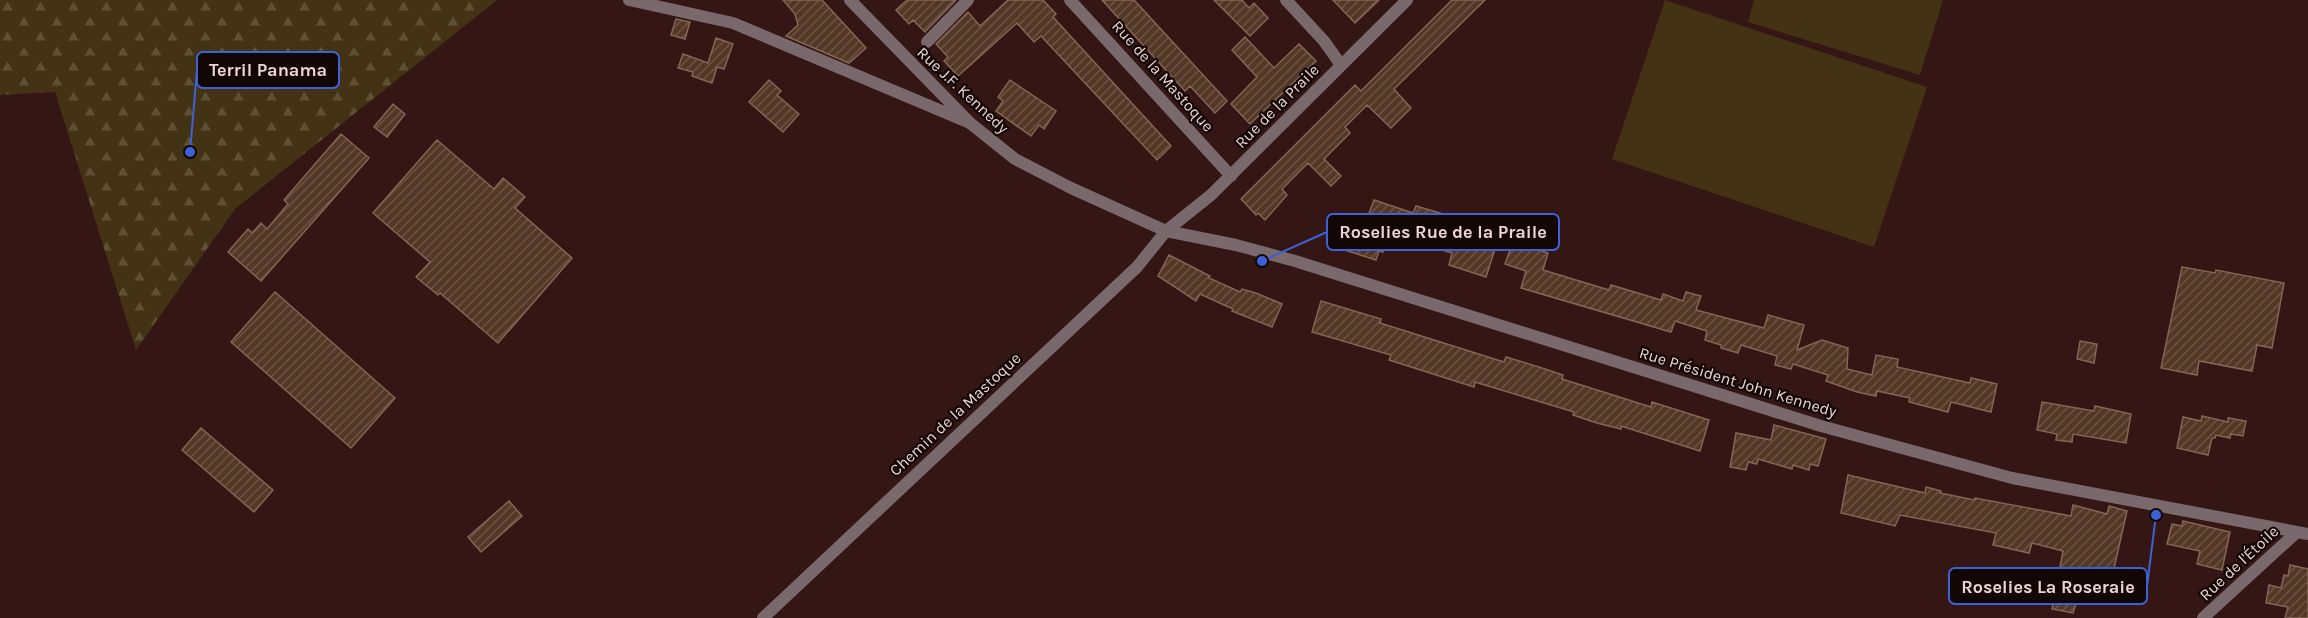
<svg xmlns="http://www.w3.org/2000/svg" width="2308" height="618" font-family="Karla,sans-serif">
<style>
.green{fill:#433314}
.forest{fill:url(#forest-firs)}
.building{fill:url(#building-hatch);stroke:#836653;stroke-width:1.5}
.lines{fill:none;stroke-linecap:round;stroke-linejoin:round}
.minor{stroke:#79696c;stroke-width:12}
.tertiary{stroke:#79696c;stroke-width:12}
.labels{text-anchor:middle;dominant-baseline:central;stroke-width:4.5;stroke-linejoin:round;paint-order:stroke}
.street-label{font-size:16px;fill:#ead5d2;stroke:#130706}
.leader{fill:none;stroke:#3c62d7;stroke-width:2}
.callout-dot{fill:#3c62d7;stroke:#130706;stroke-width:2}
.callout{fill:#130706;stroke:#3c62d7;stroke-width:2}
.callout-label{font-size:18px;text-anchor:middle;font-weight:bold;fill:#ead5d2}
</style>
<defs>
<pattern id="forest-firs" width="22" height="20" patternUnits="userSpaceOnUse" patternTransform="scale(1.5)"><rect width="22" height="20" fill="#433314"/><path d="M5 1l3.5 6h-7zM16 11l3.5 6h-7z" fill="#5e5035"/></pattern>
<pattern id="building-hatch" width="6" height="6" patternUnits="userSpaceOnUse" patternTransform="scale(1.5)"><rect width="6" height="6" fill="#533826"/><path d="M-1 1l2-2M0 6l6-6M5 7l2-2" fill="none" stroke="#6c5445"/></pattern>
</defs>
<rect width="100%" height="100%" fill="#341714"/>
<path class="green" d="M 1665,0 L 1927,87 L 1874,247 L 1612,159 Z
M 1754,0 L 1943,0 L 1920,75 L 1748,22 Z"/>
<path class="forest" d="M 0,0 L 497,0 L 235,209 L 136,350 L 55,92 L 0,95 Z"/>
<path class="building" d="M 783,0 L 822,0 L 866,48 L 849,63 L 786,36 L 798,25 L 795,14 Z
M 907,0 L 956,0 L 925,32 L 913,20 L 909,24 L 896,10 Z
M 1008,0 L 1043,0 L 1056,14 L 1053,17 L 1171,146 L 1157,160 L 1041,36 L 1034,42 L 1017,23 L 958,76 L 944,61 L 948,57 L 936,44 L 968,12 L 980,26 Z
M 1102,0 L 1134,0 L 1227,101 L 1215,113 L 1190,86 L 1185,91 Z
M 1214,0 L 1242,0 L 1249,8 L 1254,3 L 1268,18 L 1250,36 Z
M 1333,0 L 1379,0 L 1355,23 Z
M 1452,0 L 1485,0 L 1394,89 L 1411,108 L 1391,128 L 1367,105 L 1345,127 L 1350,133 L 1324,159 L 1341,176 L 1331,186 L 1308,163 L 1282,189 L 1287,195 L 1265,220 L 1258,213 L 1256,215 L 1241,199 L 1355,85 L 1361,91 Z
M 676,19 L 690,22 L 685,39 L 671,35 Z
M 1245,37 L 1274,68 L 1299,44 L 1316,61 L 1250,124 L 1231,104 L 1257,77 L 1232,50 Z
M 716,38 L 733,44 L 724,69 L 717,67 L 712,83 L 692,76 L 693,72 L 678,68 L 683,54 L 708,63 Z
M 769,80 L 781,91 L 777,95 L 799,114 L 783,132 L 749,102 Z
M 1010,80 L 1056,111 L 1044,129 L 1039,125 L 1031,136 L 996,111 L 1003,101 L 998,97 Z
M 393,104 L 405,114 L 387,137 L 374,127 Z
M 341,134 L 369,158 L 261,281 L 228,252 L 248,229 L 252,233 L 261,223 L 267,229 L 288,204 L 284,200 Z
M 437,140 L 494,189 L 503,178 L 525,197 L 515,208 L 572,258 L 498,343 L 440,293 L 438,295 L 416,277 L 430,262 L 373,213 Z
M 1374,200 L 1413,213 L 1416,206 L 1450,216 L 1445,233 L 1495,249 L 1486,277 L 1449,265 L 1452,253 L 1397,236 L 1396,239 L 1388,237 L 1383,252 L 1379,251 L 1376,260 L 1335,247 L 1341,225 L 1362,232 Z
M 1516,233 L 1539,240 L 1536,249 L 1548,253 L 1543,270 L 1609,290 L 1611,285 L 1661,300 L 1663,294 L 1683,301 L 1686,292 L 1701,296 L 1696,310 L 1764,328 L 1768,315 L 1804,325 L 1797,350 L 1822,340 L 1848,348 L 1847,369 L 1872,375 L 1876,355 L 1898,359 L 1897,367 L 1970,383 L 1971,378 L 1997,384 L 1991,412 L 1951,402 L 1948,412 L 1909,402 L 1910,398 L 1877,391 L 1876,396 L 1857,392 L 1826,381 L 1828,375 L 1793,364 L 1791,369 L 1775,365 L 1777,356 L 1741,345 L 1738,353 L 1721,348 L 1721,345 L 1705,340 L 1707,331 L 1675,321 L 1671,332 L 1521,288 L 1526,271 L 1505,264 Z
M 1169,255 L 1210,276 L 1209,278 L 1240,292 L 1242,289 L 1256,293 L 1282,304 L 1272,327 L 1232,311 L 1233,309 L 1200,294 L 1196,301 L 1158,276 Z
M 2182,267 L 2215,273 L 2216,270 L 2284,283 L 2272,348 L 2257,345 L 2252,371 L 2199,361 L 2197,375 L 2161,368 Z
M 275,292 L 395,398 L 351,448 L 231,342 Z
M 1321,301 L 1381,319 L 1380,323 L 1504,362 L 1506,357 L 1539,367 L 1563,375 L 1562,379 L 1651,407 L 1652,402 L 1709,420 L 1700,451 L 1621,426 L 1621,429 L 1597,423 L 1573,415 L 1574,412 L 1475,382 L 1474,387 L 1389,360 L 1391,355 L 1312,332 Z
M 2080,341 L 2097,344 L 2094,363 L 2077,359 Z
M 2042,402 L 2094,411 L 2095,406 L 2131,414 L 2126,443 L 2073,434 L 2072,442 L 2056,440 L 2057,434 L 2037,430 Z
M 2202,416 L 2228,422 L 2228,418 L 2246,421 L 2243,436 L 2231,434 L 2230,438 L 2216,435 L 2215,438 L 2212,438 L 2208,455 L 2177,448 L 2183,417 L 2201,421 Z
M 1774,425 L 1826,439 L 1818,466 L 1810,464 L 1809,470 L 1793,465 L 1792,469 L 1758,459 L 1757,464 L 1748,462 L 1746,470 L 1730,467 L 1736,433 L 1771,440 Z
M 201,428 L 273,490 L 254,512 L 182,450 Z
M 1848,475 L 1925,493 L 1926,487 L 1941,491 L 1940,493 L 1974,500 L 1975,498 L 2071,516 L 2073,505 L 2107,514 L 2109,506 L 2127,511 L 2110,586 L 2094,582 L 2091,595 L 2080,592 L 2073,613 L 2052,609 L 2063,551 L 2032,543 L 2029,553 L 1993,545 L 1996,533 L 1900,515 L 1895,526 L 1841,513 Z
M 509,501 L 522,516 L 481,552 L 468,537 Z
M 2183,521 L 2230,532 L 2222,570 L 2197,564 L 2200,551 L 2167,544 L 2172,524 L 2182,526 Z
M 2290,565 L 2308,569 L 2308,618 L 2285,618 L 2288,607 L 2266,603 L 2269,585 L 2281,588 L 2284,575 L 2288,576 Z"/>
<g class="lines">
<path class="minor" d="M 629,0 L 733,23 L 970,123
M 1070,0 L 1231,176
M 1286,0 L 1324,41 L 1341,65
M 927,42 L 968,0
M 763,618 L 1137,267 L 1166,231 L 1211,195 L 1407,0
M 2203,618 L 2297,532"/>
<path class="tertiary" d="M 850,0 L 970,123 L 1015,159 L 1071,188 L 1166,231 L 1236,245 L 1295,261 L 1821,426 L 2012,478 L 2308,534"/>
</g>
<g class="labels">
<g class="street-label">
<text transform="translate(1163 76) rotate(48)">Rue de la Mastoque</text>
<text transform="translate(963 90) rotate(43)">Rue J.F. Kennedy</text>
<text transform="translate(1277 106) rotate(-45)">Rue de la Praile</text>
<text transform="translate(1738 382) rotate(17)">Rue Président John Kennedy</text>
<text transform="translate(955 414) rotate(-43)">Chemin de la Mastoque</text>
<text transform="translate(2239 563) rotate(-43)">Rue de l'Étoile</text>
</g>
</g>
<path class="leader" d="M190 152L197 70M1262 261L1327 232M2156 515L2147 586"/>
<g class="callout-dot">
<circle cx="190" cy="152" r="6"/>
<circle cx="1262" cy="261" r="6"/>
<circle cx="2156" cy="515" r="6"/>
</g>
<g class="callout">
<rect x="197" y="52" width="142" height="36" rx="6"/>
<rect x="1327" y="214" width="232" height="36" rx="6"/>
<rect x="1949" y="568" width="198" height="36" rx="6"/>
</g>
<g class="callout-label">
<text x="268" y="76">Terril Panama</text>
<text x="1443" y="238">Roselies Rue de la Praile</text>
<text x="2048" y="593">Roselies La Roseraie</text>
</g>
</svg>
